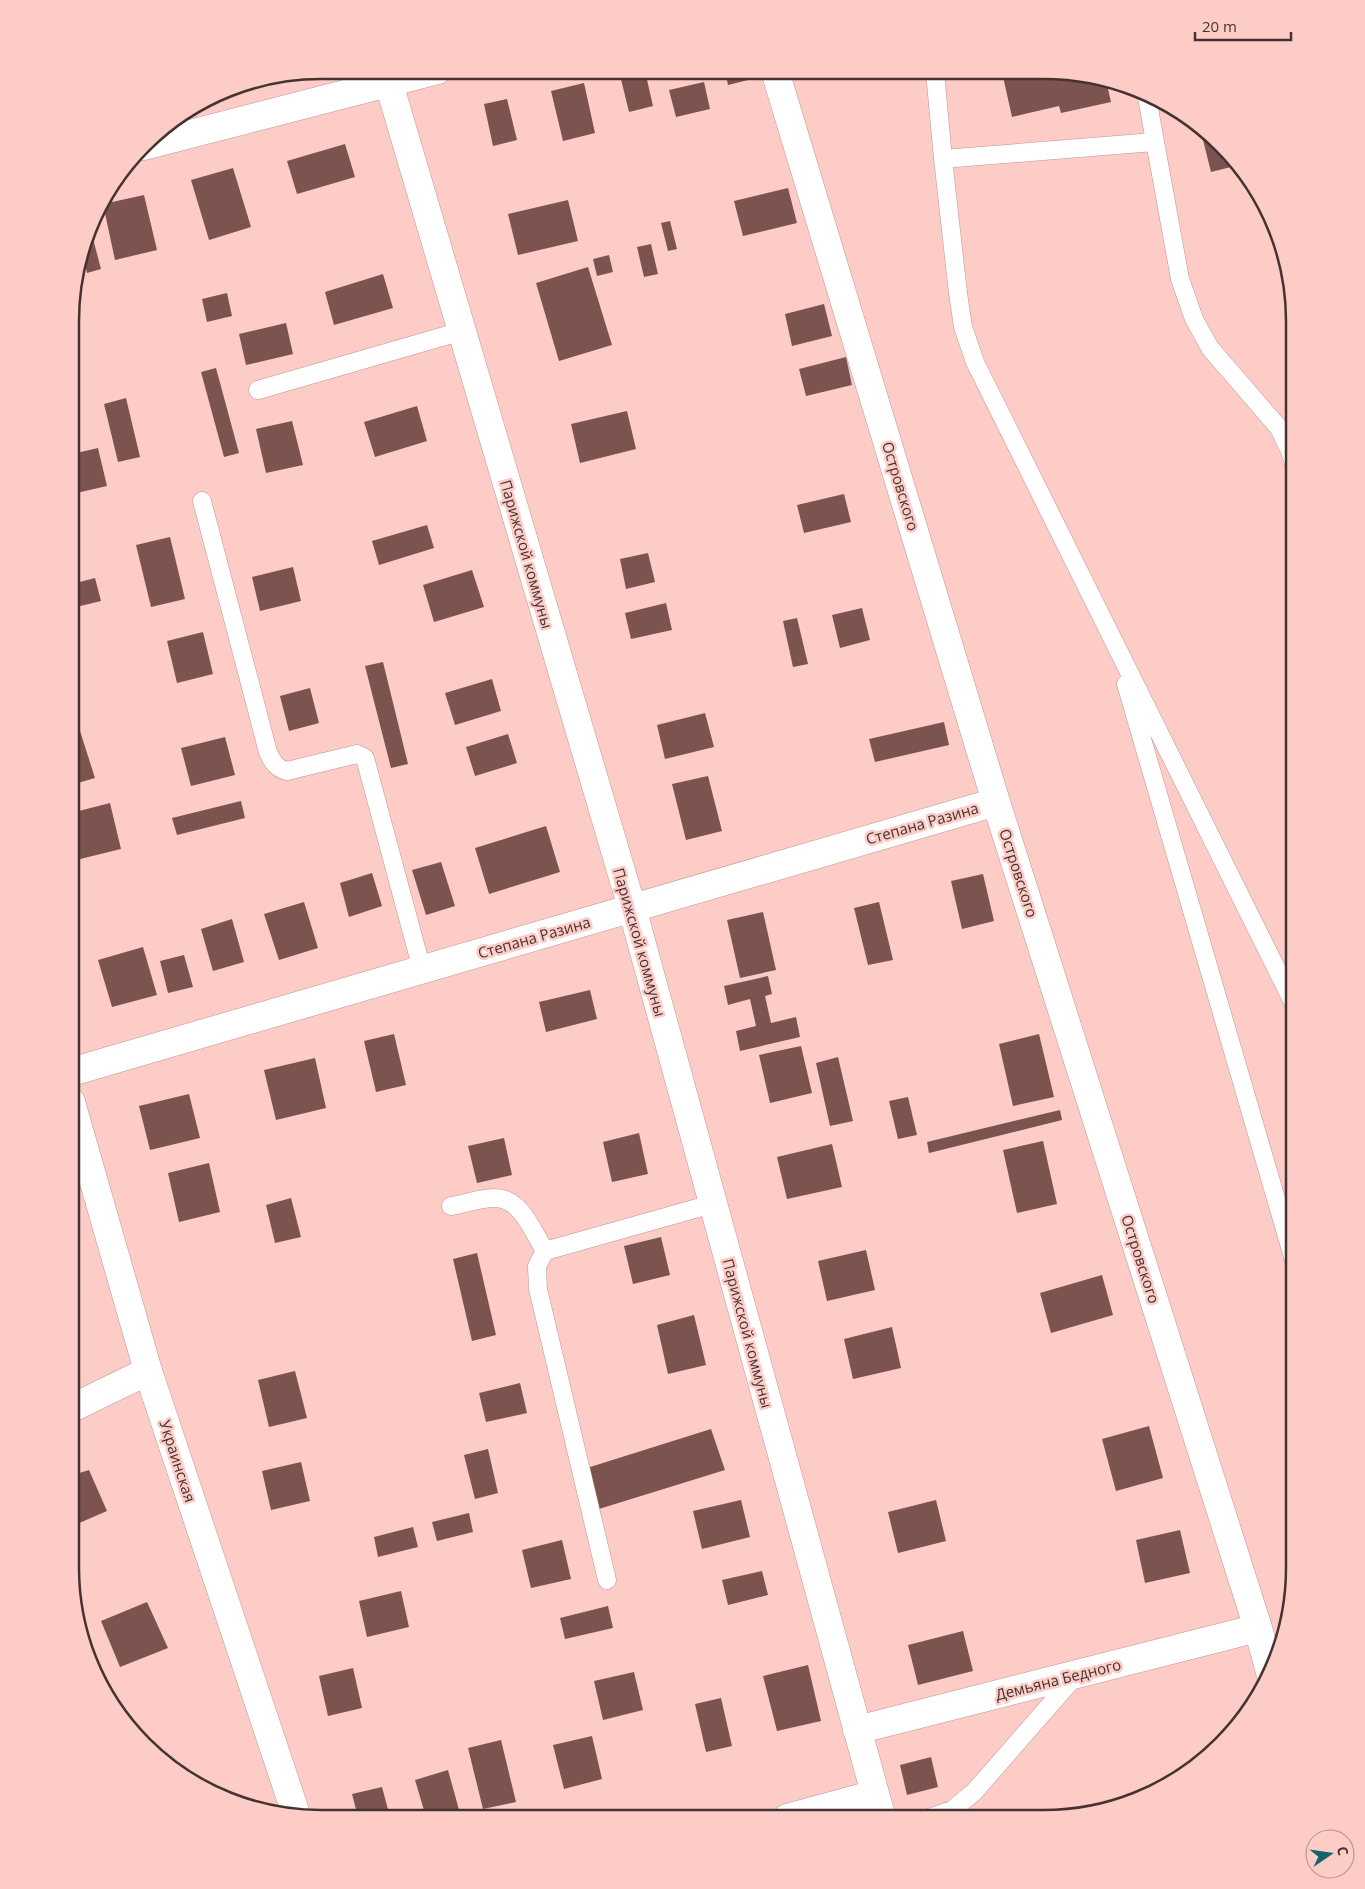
<svg xmlns="http://www.w3.org/2000/svg" width="1365" height="1889" font-family="'Open Sans',sans-serif">
<style>
.building{fill:#7c534f}
.lines{fill:none;stroke-linecap:round;stroke-linejoin:round}
.service-casing{stroke:#c29490;stroke-width:19}
.minor-casing{stroke:#c29490;stroke-width:29}
.tertiary-casing{stroke:#c29490;stroke-width:29}
.service{stroke:#fff;stroke-width:18}
.minor{stroke:#fff;stroke-width:28}
.tertiary{stroke:#fff;stroke-width:28}
.labels{text-anchor:middle;dominant-baseline:central;stroke-width:5;stroke-linejoin:round;paint-order:stroke}
.street-label{font-size:15px;fill:#463331;stroke:#fdccc7}
.rim{fill:none;stroke:#463331;stroke-width:2.5}
</style>
<rect width="100%" height="100%" fill="#fdccc7"/>
<path class="building" d="M 619,71 L 645,71 L 653,106 L 629,112 Z
M 725,71 L 754,71 L 756,78 L 728,85 Z
M 1002,72 L 1065,72 L 1067,79 L 1087,75 L 1106,80 L 1111,102 L 1061,113 L 1059,106 L 1012,117 Z
M 704,82 L 710,109 L 676,117 L 669,90 Z
M 584,83 L 595,133 L 563,141 L 551,91 Z
M 507,99 L 517,140 L 493,146 L 484,104 Z
M 1199,124 L 1238,163 L 1239,165 L 1211,172 Z
M 345,144 L 355,177 L 297,194 L 287,161 Z
M 233,168 L 251,227 L 209,240 L 191,180 Z
M 788,188 L 797,223 L 743,236 L 734,201 Z
M 144,195 L 157,250 L 115,260 L 103,204 Z
M 568,200 L 578,241 L 518,255 L 508,214 Z
M 670,221 L 677,249 L 668,251 L 661,223 Z
M 91,231 L 101,269 L 87,273 L 83,256 Z
M 651,244 L 658,274 L 644,277 L 637,247 Z
M 609,255 L 613,272 L 597,276 L 593,259 Z
M 588,267 L 612,345 L 559,361 L 536,283 Z
M 383,274 L 393,308 L 334,325 L 325,292 Z
M 227,293 L 232,316 L 207,322 L 202,299 Z
M 824,304 L 832,336 L 792,346 L 785,314 Z
M 286,323 L 293,354 L 246,365 L 239,334 Z
M 846,357 L 852,385 L 806,396 L 799,369 Z
M 216,368 L 239,453 L 224,457 L 201,372 Z
M 126,398 L 140,457 L 118,462 L 104,404 Z
M 417,406 L 427,441 L 375,457 L 364,422 Z
M 627,411 L 636,449 L 580,463 L 571,424 Z
M 292,421 L 303,465 L 266,473 L 256,429 Z
M 98,448 L 107,486 L 72,494 L 72,454 Z
M 844,494 L 851,522 L 804,533 L 797,505 Z
M 427,525 L 434,548 L 379,565 L 372,541 Z
M 170,537 L 185,599 L 151,607 L 136,545 Z
M 648,553 L 655,582 L 626,589 L 620,559 Z
M 293,567 L 301,601 L 260,611 L 252,577 Z
M 472,570 L 484,607 L 434,622 L 423,585 Z
M 95,578 L 101,601 L 72,608 L 72,584 Z
M 666,603 L 672,630 L 631,639 L 625,613 Z
M 862,608 L 870,640 L 840,648 L 832,615 Z
M 797,618 L 808,664 L 793,667 L 783,621 Z
M 203,632 L 213,674 L 177,683 L 167,641 Z
M 383,662 L 408,764 L 391,768 L 365,666 Z
M 492,679 L 501,711 L 455,725 L 445,693 Z
M 310,688 L 319,723 L 289,731 L 280,696 Z
M 705,713 L 714,747 L 665,759 L 657,725 Z
M 944,722 L 949,745 L 875,762 L 869,739 Z
M 80,731 L 95,778 L 71,785 L 71,734 Z
M 508,734 L 517,763 L 475,776 L 466,747 Z
M 225,737 L 235,775 L 191,786 L 181,748 Z
M 708,776 L 722,831 L 686,840 L 672,784 Z
M 241,801 L 245,818 L 177,835 L 172,818 Z
M 110,803 L 121,849 L 76,860 L 71,843 L 71,813 Z
M 546,826 L 560,872 L 489,894 L 475,848 Z
M 441,862 L 455,906 L 426,915 L 412,870 Z
M 372,873 L 382,906 L 349,917 L 340,883 Z
M 983,874 L 994,921 L 962,929 L 951,881 Z
M 304,902 L 318,948 L 279,960 L 264,914 Z
M 879,902 L 893,960 L 868,965 L 854,908 Z
M 763,912 L 776,970 L 740,978 L 727,920 Z
M 232,919 L 244,962 L 213,971 L 201,929 Z
M 143,947 L 157,995 L 112,1007 L 98,960 Z
M 184,955 L 193,987 L 168,993 L 160,961 Z
M 768,976 L 772,994 L 765,996 L 771,1023 L 796,1017 L 800,1037 L 740,1051 L 736,1031 L 756,1026 L 750,999 L 728,1005 L 724,986 Z
M 590,990 L 597,1019 L 546,1032 L 539,1002 Z
M 394,1034 L 406,1085 L 376,1092 L 364,1041 Z
M 1039,1034 L 1054,1097 L 1013,1106 L 999,1044 Z
M 801,1046 L 812,1093 L 770,1103 L 759,1055 Z
M 838,1057 L 853,1121 L 830,1126 L 816,1063 Z
M 315,1058 L 326,1108 L 276,1120 L 264,1070 Z
M 189,1094 L 200,1138 L 150,1150 L 139,1106 Z
M 908,1097 L 917,1135 L 898,1139 L 889,1101 Z
M 1060,1110 L 1062,1120 L 929,1153 L 927,1142 Z
M 639,1133 L 648,1174 L 612,1182 L 603,1142 Z
M 504,1138 L 512,1175 L 477,1183 L 468,1146 Z
M 1043,1141 L 1057,1204 L 1017,1213 L 1003,1150 Z
M 832,1144 L 842,1187 L 787,1199 L 777,1157 Z
M 209,1163 L 220,1212 L 179,1222 L 168,1173 Z
M 291,1198 L 301,1237 L 275,1243 L 266,1205 Z
M 661,1237 L 670,1275 L 633,1284 L 624,1246 Z
M 866,1250 L 875,1290 L 827,1301 L 818,1261 Z
M 477,1253 L 496,1335 L 472,1341 L 453,1259 Z
M 1102,1275 L 1113,1315 L 1051,1333 L 1040,1293 Z
M 694,1315 L 706,1365 L 668,1374 L 657,1325 Z
M 892,1327 L 901,1368 L 853,1379 L 844,1339 Z
M 295,1371 L 307,1418 L 269,1427 L 258,1380 Z
M 520,1383 L 527,1413 L 486,1422 L 479,1393 Z
M 1149,1426 L 1163,1478 L 1116,1491 L 1102,1439 Z
M 711,1429 L 725,1470 L 599,1509 L 587,1468 Z
M 488,1449 L 498,1493 L 475,1499 L 464,1455 Z
M 301,1462 L 310,1501 L 271,1510 L 262,1471 Z
M 89,1470 L 107,1511 L 70,1527 L 70,1476 Z
M 741,1500 L 750,1537 L 702,1549 L 693,1511 Z
M 936,1500 L 946,1541 L 898,1553 L 888,1512 Z
M 469,1513 L 473,1532 L 437,1541 L 432,1522 Z
M 413,1527 L 418,1547 L 378,1557 L 374,1537 Z
M 1180,1530 L 1190,1573 L 1145,1583 L 1136,1540 Z
M 562,1540 L 571,1579 L 531,1588 L 522,1550 Z
M 762,1571 L 768,1595 L 728,1605 L 722,1580 Z
M 401,1591 L 409,1627 L 367,1637 L 359,1601 Z
M 147,1602 L 168,1648 L 120,1667 L 101,1621 Z
M 608,1606 L 613,1628 L 565,1639 L 560,1618 Z
M 963,1631 L 973,1671 L 918,1685 L 908,1645 Z
M 808,1665 L 821,1721 L 777,1731 L 763,1676 Z
M 353,1668 L 362,1708 L 328,1716 L 319,1676 Z
M 634,1672 L 643,1710 L 603,1720 L 594,1681 Z
M 721,1698 L 732,1746 L 706,1752 L 695,1704 Z
M 592,1736 L 602,1779 L 564,1789 L 553,1745 Z
M 501,1740 L 516,1802 L 483,1809 L 468,1748 Z
M 931,1757 L 938,1787 L 907,1795 L 900,1765 Z
M 448,1770 L 461,1817 L 426,1817 L 415,1780 Z
M 382,1787 L 390,1817 L 358,1817 L 352,1794 Z"/>
<g class="lines">
<g class="service-casing">
<path id="service" d="M 935,72 L 943,159 L 958,293 L 963,327 L 975,362 L 1295,1006
M 1146,92 L 1180,279 L 1194,319 L 1210,348 L 1279,428 L 1290,451 L 1295,467
M 943,159 L 1154,142
M 258,390 L 462,331
M 202,501 L 268,752 C 273,763 276,768 287,771 L 357,754 L 365,758 L 422,970
M 1126,684 L 1295,1264
M 451,1206 C 465,1204 480,1198 494,1198 C 521,1197 533,1232 545,1251
M 607,1580 L 538,1289 L 537,1266 L 545,1251 L 712,1204
M 926,1819 L 952,1810 L 974,1792 L 1077,1674"/>
</g>
<g class="minor-casing">
<path id="minor" d="M 385,70 L 632,908 L 882,1819
M 775,71 L 996,802 L 1258,1628 L 1270,1672
M 144,146 L 438,70
M 71,1072 L 996,802
M 70,1409 L 148,1371
M 857,1730 L 1258,1628
M 787,1818 L 875,1794"/>
</g>
<g class="tertiary-casing">
<path id="tertiary" d="M 71,1102 L 148,1371 L 297,1817"/>
</g>
<use href="#service" class="service"/>
<use href="#minor" class="minor"/>
<use href="#tertiary" class="tertiary"/>
</g>
<g class="labels">
<g class="street-label">
<text transform="translate(901 486) rotate(73)">Островского</text>
<text transform="translate(527 554) rotate(74)">Парижской коммуны</text>
<text transform="translate(922 823) rotate(-16)">Степана Разина</text>
<text transform="translate(1019 873) rotate(72)">Островского</text>
<text transform="translate(534 937) rotate(-16)">Степана Разина</text>
<text transform="translate(640 942) rotate(74)">Парижской коммуны</text>
<text transform="translate(1141 1259) rotate(72)">Островского</text>
<text transform="translate(748 1333) rotate(75)">Парижской коммуны</text>
<text transform="translate(178 1461) rotate(72)">Украинская</text>
<text transform="translate(1058 1679) rotate(-14)">Демьяна Бедного</text>
</g>
</g>
<path d="M0 0H1365V1889H0ZM321 79H1044A242 242 0 0 1 1286 321V1568A242 242 0 0 1 1044 1810H321A242 242 0 0 1 79 1568V321A242 242 0 0 1 321 79Z" fill="#fdccc7" fill-rule="evenodd"/>
<path class="rim" d="M321 79H1044A242 242 0 0 1 1286 321V1568A242 242 0 0 1 1044 1810H321A242 242 0 0 1 79 1568V321A242 242 0 0 1 321 79Z"/>
<g transform="translate(1330 1854) rotate(77)"><circle r="24" fill="#fdccc7" stroke="#b48f8b"/>
<path d="M0-4L9 19L0 12L-9 19Z" fill="#15636b"/>
<text y="-8" font-size="14" font-weight="bold" text-anchor="middle" fill="#463331">С</text>
</g>
<path d="M1195 32v8h96v-8" fill="none" stroke="#463331" stroke-width="2.5"/>
<text x="1202" y="32" font-size="15" fill="#463331" stroke="#fdccc7" stroke-width="4" paint-order="stroke">20 m</text>
</svg>
